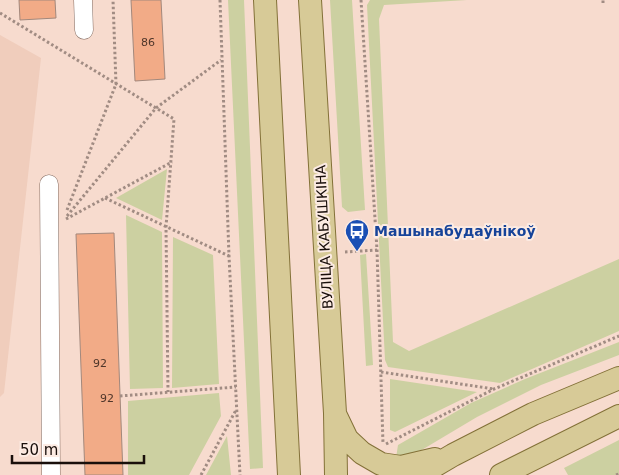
<svg xmlns="http://www.w3.org/2000/svg" width="619" height="475" font-family="'DejaVu Sans',sans-serif">
<style>
.built{fill:#f0cdbc}
.green{fill:#ccd0a1}
.building{fill:#f2ab87;stroke:#a2887c}
.lines{fill:none;stroke-linecap:round;stroke-linejoin:round}
.minor-casing{stroke:#856c61;stroke-width:19}
.major-casing{stroke:#837138;stroke-width:24}
.path{stroke:#a18c83;stroke-width:3;stroke-dasharray:2.5 2.5;stroke-linecap:butt}
.minor{stroke:#fff;stroke-width:18}
.major{stroke:#d7ca97;stroke-width:22}
.labels{text-anchor:middle;dominant-baseline:central;stroke-width:4;stroke-linejoin:round;paint-order:stroke}
.number-label{font-size:11px;fill:#4f362a}
.transit-label{font-size:14px;font-weight:bold;fill:#164399;stroke:#fcebe3;text-anchor:start}
.street-label{font-size:14px;fill:#190f0b;stroke:#fcebe3}
</style>
<rect width="100%" height="100%" fill="#f7dbce"/>
<path class="built" d="M 0,35 L 41,58 L 4,393 L 0,397 Z"/>
<path class="green" d="M 228,0 L 244,0 L 263,468 L 250,469 Z
M 330,0 L 352,0 L 365,210 L 348,212 L 342,207 Z
M 370,0 L 467,0 L 384,5 L 379,19 L 393,342 L 409,351 L 619,259 L 619,331 L 500,383 L 388,367 L 385,360 L 367,5 Z
M 167,169 L 162,220 L 116,198 Z
M 126,215 L 162,232 L 163,388 L 130,389 Z
M 173,237 L 213,255 L 219,384 L 172,388 Z
M 366,254 L 373,365 L 366,366 L 360,255 Z
M 619,342 L 619,355 L 541,385 L 477,417 L 420,451 L 403,457 L 396,458 L 398,445 L 471,403 L 525,379 Z
M 390,379 L 477,392 L 395,432 L 390,430 Z
M 219,393 L 221,416 L 189,475 L 128,475 L 128,401 Z
M 227,436 L 231,475 L 206,475 Z
M 619,440 L 619,475 L 568,475 L 564,468 Z"/>
<path class="building" d="M 19,0 L 55,0 L 56,18 L 20,20 Z
M 131,0 L 161,0 L 165,79 L 135,81 Z
M 114,233 L 123,475 L 85,475 L 76,234 Z"/>
<g class="lines">
<g class="minor-casing">
<path id="minor" d="M 83,0 L 84,30
M 49,184 L 51,475"/>
</g>
<g class="major-casing">
<path id="major" d="M 265,0 L 289,475
M 310,0 L 335,413 L 336,475
M 336,416 L 347,439 L 362,453 L 381,464 L 401,467 L 435,459
M 419,475 L 453,455 L 533,414 L 619,378
M 501,475 L 619,416"/>
</g>
<path class="path" d="M 220,0 L 229,256 L 240,475
M 361,0 L 377,250 L 383,444
M 603,3 L 603,0
M 0,13 L 174,119 L 166,227 L 168,392
M 105,198 L 229,256
M 67,210 L 116,84 L 113,0
M 67,216 L 156,108 L 221,60
M 66,219 L 172,162
M 345,252 L 377,250
M 381,372 L 494,389
M 120,396 L 236,387
M 386,444 L 494,389 L 619,336
M 201,475 L 236,410
M 616,475 L 619,474"/>
<use href="#minor" class="minor"/>
<use href="#major" class="major"/>
</g>
<defs>
<g id="bus-pin" transform="scale(1.25)"><path d="M0 17L-7.5 6A9.5 9.5 0 1 1 7.5 6Z" fill="#1a4fb4" stroke="#fcebe3"/><path d="M-5-6H5V4H4V6H2V4H-2V6H-4V4H-5ZM-3.5-4V0h7V-4ZM-3.5 1.2v1.5H-2V1.2ZM2 1.2v1.5H3.5V1.2Z" fill="#fff"/></g>
</defs>
<g fill-rule="evenodd">
<use href="#bus-pin" x="357" y="231"/>
</g>
<g class="labels">
<g class="number-label">
<text x="148" y="42">86</text>
<text x="100" y="363">92</text>
<text x="107" y="398">92</text>
</g>
<g class="transit-label">
<text x="374" y="231">Машынабудаўнікоў</text>
</g>
<g class="street-label">
<text transform="translate(324 237) rotate(-93)">ВУЛІЦА КАБУШКІНА</text>
</g>
</g>
<path d="M12 455v8h132v-8" fill="none" stroke="#190f0b" stroke-width="2.5"/>
<text x="20" y="455" font-size="15" fill="#190f0b" stroke="#fcebe3" stroke-width="4" paint-order="stroke">50 m</text>
</svg>
